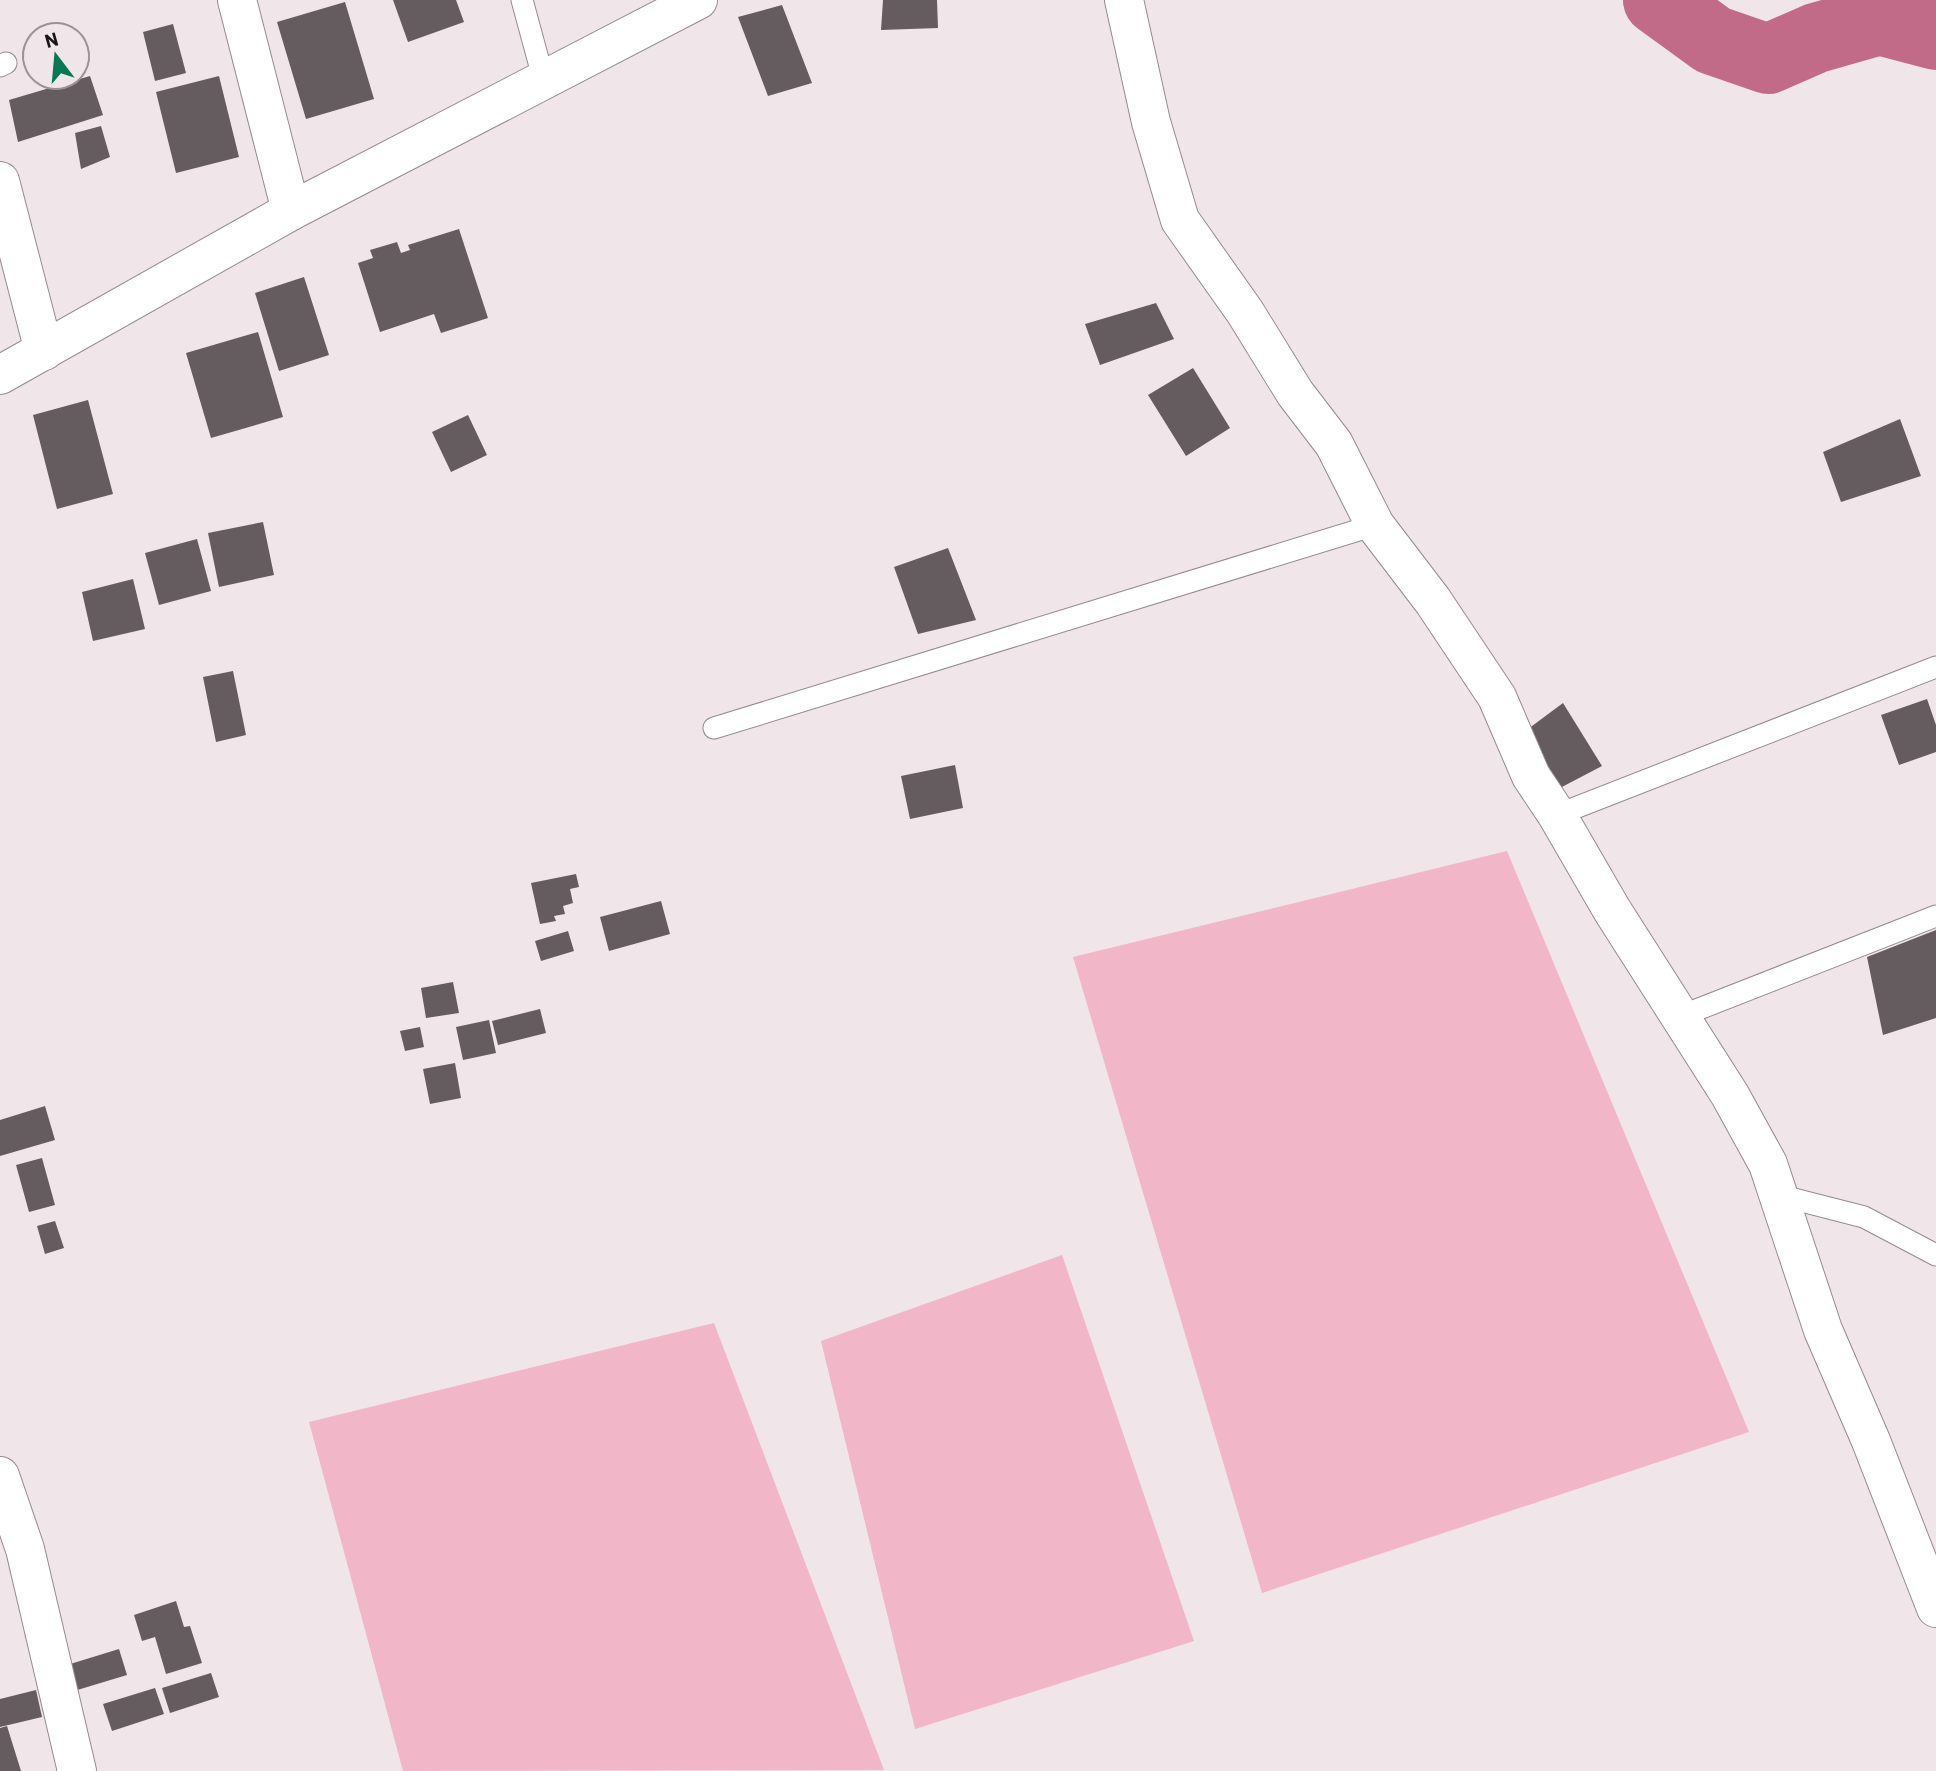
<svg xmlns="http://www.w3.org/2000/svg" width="1936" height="1771" font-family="Barlow,sans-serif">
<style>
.green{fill:#f2b6c9}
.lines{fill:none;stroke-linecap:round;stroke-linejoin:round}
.river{stroke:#c16b89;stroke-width:70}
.building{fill:#655c5f}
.lane-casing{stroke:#958b8e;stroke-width:23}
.street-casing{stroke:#958b8e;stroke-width:40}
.secondary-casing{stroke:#958b8e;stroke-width:40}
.lane{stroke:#fff;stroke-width:21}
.street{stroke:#fff;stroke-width:38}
.secondary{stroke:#fff;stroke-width:38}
</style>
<rect width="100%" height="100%" fill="#f0e5e8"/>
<path class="green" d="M 1507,851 L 1749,1432 L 1262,1593 L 1073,957 Z
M 1062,1255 L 1194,1641 L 915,1729 L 821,1341 Z
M 714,1323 L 884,1770 L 403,1771 L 309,1422 Z"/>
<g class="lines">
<path class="river" d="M 1658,0 L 1713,40 L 1768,59 L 1816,38 L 1879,20 L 1936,35"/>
</g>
<path class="building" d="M 393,0 L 456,0 L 464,22 L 408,42 Z
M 883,0 L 937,0 L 938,28 L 881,30 Z
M 345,2 L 374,99 L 306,119 L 277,22 Z
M 782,5 L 812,83 L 768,96 L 738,17 Z
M 173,24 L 186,73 L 155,81 L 143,32 Z
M 90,76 L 103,115 L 18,142 L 9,100 Z
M 219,76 L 239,157 L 176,173 L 156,92 Z
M 101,126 L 110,157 L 81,169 L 75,133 Z
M 459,229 L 488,318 L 441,333 L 434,314 L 380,332 L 358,263 L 373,258 L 370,250 L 397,242 L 401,253 L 410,250 L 408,245 Z
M 304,277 L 329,355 L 279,371 L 255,293 Z
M 1156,303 L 1174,339 L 1100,365 L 1085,324 Z
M 258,332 L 283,417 L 211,438 L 186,353 Z
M 1193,368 L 1230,428 L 1186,456 L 1148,395 Z
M 88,400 L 113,494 L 57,509 L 33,415 Z
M 468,415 L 487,455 L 451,472 L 432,432 Z
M 1900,419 L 1921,476 L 1841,502 L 1823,452 Z
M 263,522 L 274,575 L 219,587 L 208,533 Z
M 197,539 L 211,591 L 159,605 L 145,553 Z
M 948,548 L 976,620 L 918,634 L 894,567 Z
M 133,579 L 145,629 L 93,641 L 82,592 Z
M 233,671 L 246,735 L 216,742 L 203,677 Z
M 1927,699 L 1936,725 L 1936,752 L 1899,765 L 1881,715 Z
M 1563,703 L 1602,766 L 1560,788 L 1528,729 Z
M 955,765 L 963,808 L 910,819 L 901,776 Z
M 576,874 L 579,887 L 570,889 L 573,903 L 563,906 L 565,914 L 554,916 L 556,921 L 540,924 L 531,883 Z
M 661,901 L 670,934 L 609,951 L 600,917 Z
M 1936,930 L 1936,1018 L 1883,1035 L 1867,957 Z
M 568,931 L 574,951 L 541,961 L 535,941 Z
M 453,982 L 459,1013 L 426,1018 L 421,988 Z
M 540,1009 L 546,1033 L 498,1045 L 492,1021 Z
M 489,1020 L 496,1053 L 463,1060 L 456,1027 Z
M 420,1027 L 424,1047 L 405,1051 L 400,1031 Z
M 455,1063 L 461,1098 L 430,1104 L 423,1069 Z
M 45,1106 L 55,1140 L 0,1156 L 0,1120 Z
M 42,1158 L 55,1205 L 29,1212 L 16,1165 Z
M 55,1221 L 64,1248 L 45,1254 L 37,1226 Z
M 176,1601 L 184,1627 L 190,1626 L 202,1663 L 166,1674 L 155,1637 L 142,1641 L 134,1615 Z
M 119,1649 L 127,1675 L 74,1691 L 67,1665 Z
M 211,1673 L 219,1697 L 170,1713 L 162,1688 Z
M 155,1688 L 164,1714 L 112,1731 L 103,1704 Z
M 36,1690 L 42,1717 L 0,1727 L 0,1699 Z
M 7,1726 L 21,1771 L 0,1771 L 0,1728 Z"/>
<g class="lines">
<g class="lane-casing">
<path id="lane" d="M 522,0 L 544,81
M 0,66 L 6,63
M 714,728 L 1375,525
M 1557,815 L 1936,667
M 1681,1016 L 1936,916
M 1778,1195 L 1864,1217 L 1936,1255"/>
</g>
<g class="street-casing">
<path id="street" d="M 237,0 L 291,211
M 1124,0 L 1151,122 L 1180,220 L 1245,312 L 1295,393 L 1334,444 L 1375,525 L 1433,601 L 1497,697 L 1531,776 L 1557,815 L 1612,910 L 1730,1095 L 1768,1164 L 1823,1330 L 1871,1441 L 1936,1608
M 0,181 L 44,351
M 0,1476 L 25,1549 L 77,1771"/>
</g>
<g class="secondary-casing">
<path id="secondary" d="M 0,375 L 291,211 L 698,0"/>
</g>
<use href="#lane" class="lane"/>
<use href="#street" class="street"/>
<use href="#secondary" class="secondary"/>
</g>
<g transform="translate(56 56) rotate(344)"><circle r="33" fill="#f0e5e8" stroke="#9a9294" stroke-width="2"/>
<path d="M0-5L12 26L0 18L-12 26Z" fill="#087854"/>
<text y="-10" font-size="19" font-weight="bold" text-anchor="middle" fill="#191516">N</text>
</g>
</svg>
